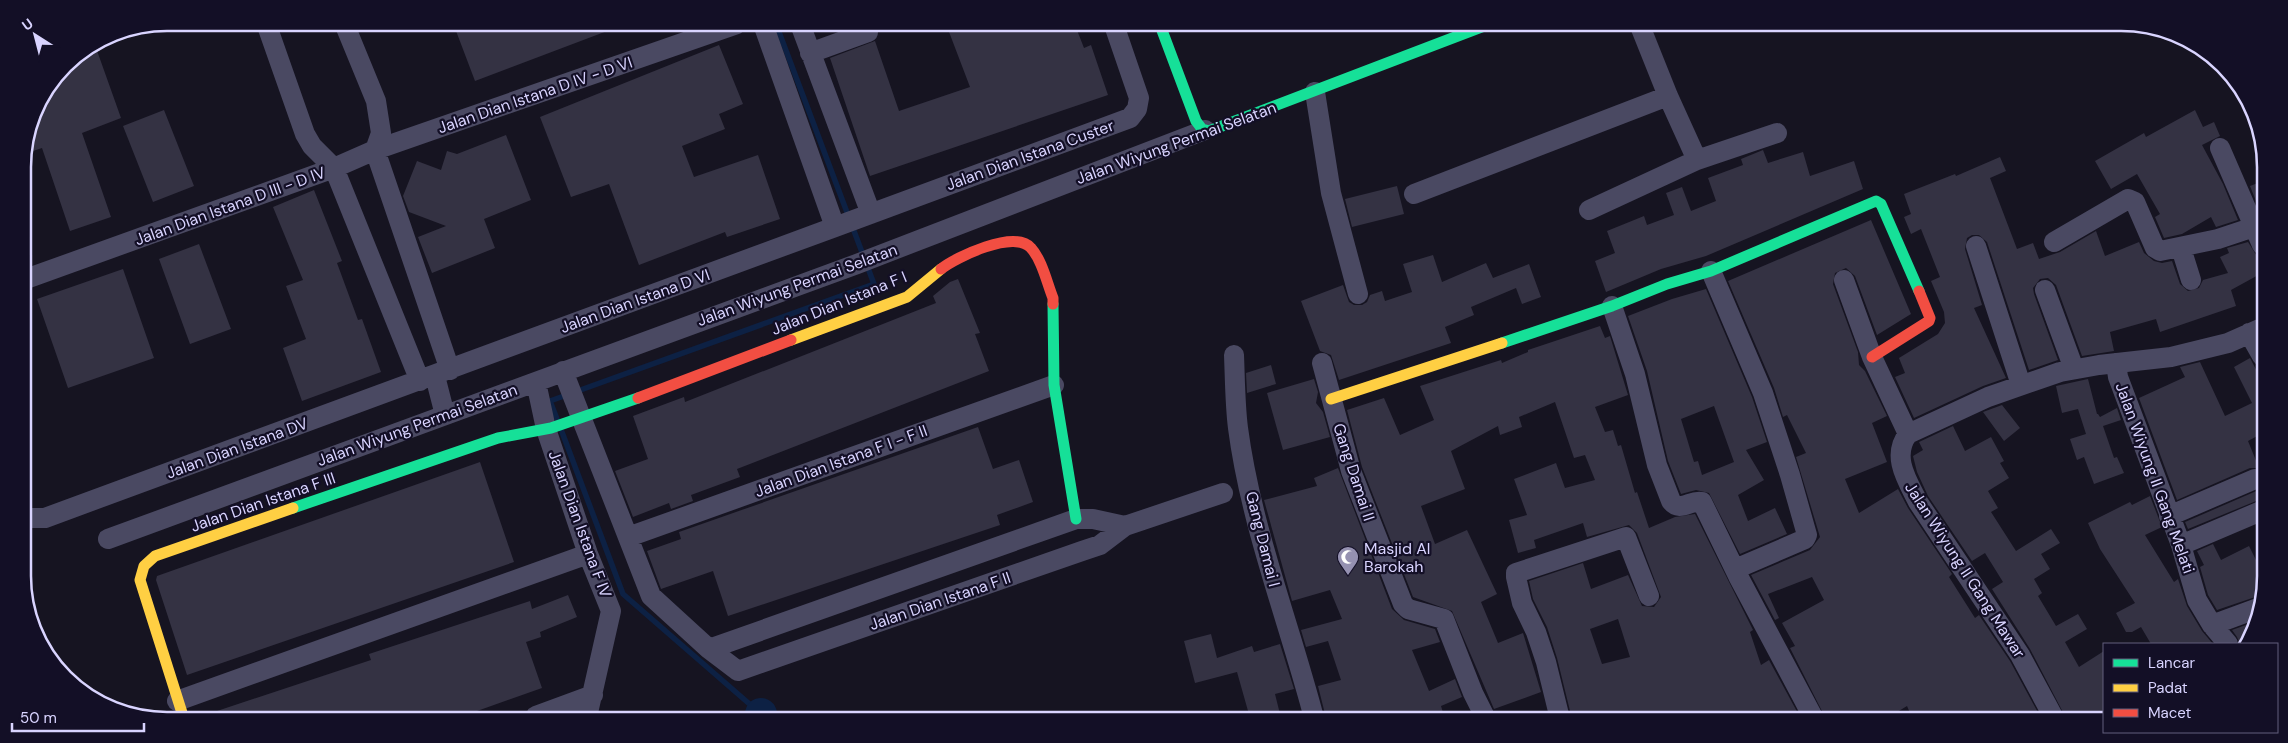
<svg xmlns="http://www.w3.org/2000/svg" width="2288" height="743" font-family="'DM Sans',sans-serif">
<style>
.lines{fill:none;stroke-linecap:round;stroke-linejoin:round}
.stream{stroke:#0d2144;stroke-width:5.5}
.river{stroke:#0d2144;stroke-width:32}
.building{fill:#343243;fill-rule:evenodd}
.street{stroke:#4a4962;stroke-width:20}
.fast{stroke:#16e098;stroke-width:11}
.slow{stroke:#ffcf43;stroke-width:11}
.jam{stroke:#f24e42;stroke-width:11}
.labels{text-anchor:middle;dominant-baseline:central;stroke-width:4.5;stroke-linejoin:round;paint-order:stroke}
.street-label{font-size:16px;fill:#d9d4ff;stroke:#130f26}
.poi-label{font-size:16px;fill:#d9d4ff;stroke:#130f26;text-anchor:start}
.rim{fill:none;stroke:#d9d4ff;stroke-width:2.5}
</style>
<rect width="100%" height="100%" fill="#161421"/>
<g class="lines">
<path class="stream" d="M 557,419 L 550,401 L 874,284 L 776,24
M 562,432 L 623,594 L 761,714"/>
<path class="river" d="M 761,714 L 762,717"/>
</g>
<path class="building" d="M 453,23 L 623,24 L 623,25 L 475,81 Z
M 946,24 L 1075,25 L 1084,48 L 1091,45 L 1108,95 L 870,176 L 830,58 L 875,41 L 899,111 L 970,87 Z
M 95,45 L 121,118 L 82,133 L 111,217 L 70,231 L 42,148 L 24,154 L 34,112 L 65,65 Z
M 719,45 L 743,104 L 719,114 L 725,129 L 682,146 L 694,177 L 758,155 L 780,219 L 727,237 L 725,232 L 639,265 L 609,184 L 571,197 L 540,117 Z
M 164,110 L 194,186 L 153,202 L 123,126 Z
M 2195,110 L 2203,127 L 2214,122 L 2220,136 L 2202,145 L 2223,184 L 2238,220 L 2216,227 L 2211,217 L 2182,234 L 2164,238 L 2155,217 L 2160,214 L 2137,174 L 2111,189 L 2095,161 L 2144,133 L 2146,137 Z
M 506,135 L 531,200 L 484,219 L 495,248 L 432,273 L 418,237 L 446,226 L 409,212 L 403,196 L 417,161 L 441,170 L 447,151 L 457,154 Z
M 1763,150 L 1768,163 L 1803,152 L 1810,176 L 1854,161 L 1863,189 L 1706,256 L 1661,269 L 1606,292 L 1595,261 L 1615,253 L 1607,231 L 1644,216 L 1647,225 L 1674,215 L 1666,193 L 1682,187 L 1691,211 L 1716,201 L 1708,178 L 1743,165 L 1741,159 Z
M 2000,157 L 2006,171 L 1990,178 L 2017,249 L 2033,243 L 2039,259 L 2060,252 L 2096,231 L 2105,256 L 2139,242 L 2144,253 L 2154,261 L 2162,263 L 2172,261 L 2180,284 L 2188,291 L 2199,288 L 2203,280 L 2228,273 L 2220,257 L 2229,253 L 2227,248 L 2248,242 L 2262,264 L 2262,273 L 2231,290 L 2236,306 L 2160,332 L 2156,319 L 2110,332 L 2114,351 L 2082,356 L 2056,285 L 2048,278 L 2040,279 L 2033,288 L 2034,294 L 2058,360 L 2029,370 L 1987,242 L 1979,235 L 1972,235 L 1967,238 L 1965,249 L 1982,305 L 1974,308 L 2006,378 L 1983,386 L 1914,418 L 1895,377 L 1905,373 L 1899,358 L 1938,334 L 1945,323 L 1944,312 L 1931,281 L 1940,277 L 1921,229 L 1911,234 L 1904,217 L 1911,214 L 1904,194 L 1955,174 L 1956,176 Z
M 2263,181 L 2262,201 L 2262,216 L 2250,186 Z
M 1397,186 L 1404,214 L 1352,227 L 1345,199 Z
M 314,190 L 342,261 L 337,263 L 358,320 L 362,319 L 381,372 L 302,401 L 283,348 L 306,339 L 286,286 L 303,280 L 273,207 Z
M 1871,220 L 1911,314 L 1877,335 L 1855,276 L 1846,268 L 1835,273 L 1833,284 L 1858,352 L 1859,365 L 1865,371 L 1887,416 L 1872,423 L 1887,462 L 1845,479 L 1859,513 L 1898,489 L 1908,508 L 1952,574 L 1949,577 L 1975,618 L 1979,615 L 2010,661 L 2042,720 L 1913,720 L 1907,706 L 1889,717 L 1886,712 L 1874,720 L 1826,719 L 1790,648 L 1795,646 L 1782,623 L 1824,600 L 1812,577 L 1768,594 L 1779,618 L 1775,620 L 1751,575 L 1810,550 L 1820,537 L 1796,457 L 1806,453 L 1787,415 L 1783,417 L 1774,388 L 1728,281 Z
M 199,244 L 231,329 L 190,344 L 159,259 Z
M 1433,255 L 1442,282 L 1486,263 L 1493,278 L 1529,264 L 1541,297 L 1522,304 L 1516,288 L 1471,307 L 1474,315 L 1445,327 L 1451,343 L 1339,380 L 1331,355 L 1320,351 L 1301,301 L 1343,285 L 1349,302 L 1354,305 L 1362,305 L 1367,302 L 1370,295 L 1382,291 L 1385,301 L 1412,292 L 1403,264 Z
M 123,269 L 154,358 L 68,388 L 37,299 Z
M 958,279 L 980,333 L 975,334 L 989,371 L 737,469 L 740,477 L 691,495 L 693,501 L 671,509 L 669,503 L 633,517 L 615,471 L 648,459 L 633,416 L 684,397 L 685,402 L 936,303 L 933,296 L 950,282 Z
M 1706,289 L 1752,397 L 1767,442 L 1746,450 L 1764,480 L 1738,495 L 1748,521 L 1775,508 L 1787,534 L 1740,554 L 1709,493 L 1696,490 L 1681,494 L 1668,461 L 1647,371 L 1628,316 L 1672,299 ZM 1714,406 L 1734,462 L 1702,475 L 1698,461 L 1694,462 L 1681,419 Z
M 1600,326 L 1605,338 L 1610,336 L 1628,395 L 1595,407 L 1605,432 L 1613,430 L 1618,446 L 1621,445 L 1635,493 L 1637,492 L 1649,528 L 1675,517 L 1695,514 L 1753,630 L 1750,632 L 1761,665 L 1769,660 L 1801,719 L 1572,719 L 1557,658 L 1547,627 L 1533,599 L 1529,581 L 1583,563 L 1591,589 L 1628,575 L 1642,606 L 1654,607 L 1661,597 L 1637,533 L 1629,525 L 1587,537 L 1583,523 L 1534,540 L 1536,548 L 1518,553 L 1509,520 L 1527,515 L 1514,479 L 1556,463 L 1565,488 L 1595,480 L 1585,455 L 1574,458 L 1555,402 L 1519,417 L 1522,427 L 1500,435 L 1498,426 L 1451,451 L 1465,489 L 1421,506 L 1435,544 L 1467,530 L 1497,594 L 1481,602 L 1498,643 L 1523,633 L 1541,692 L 1494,709 L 1452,611 L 1413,597 L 1362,467 L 1347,410 L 1384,398 L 1400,435 L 1434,420 L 1420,386 L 1501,360 L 1502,363 L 1528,352 L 1528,350 ZM 1618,619 L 1630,657 L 1602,664 L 1590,629 Z
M 2250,358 L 2262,381 L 2261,434 L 2248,441 L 2259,468 L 2250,468 L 2177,500 L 2139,398 L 2185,377 L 2180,367 L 2200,362 L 2225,416 L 2252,403 L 2234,367 Z
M 1271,365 L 1276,384 L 1247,393 L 1246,373 Z
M 1314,379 L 1318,392 L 1316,403 L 1323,412 L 1330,437 L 1283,450 L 1267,393 Z
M 2088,379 L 2097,414 L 2098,414 L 2100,417 L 2117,408 L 2121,420 L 2103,426 L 2114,458 L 2117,457 L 2124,473 L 2094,484 L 2084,457 L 2077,460 L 2070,439 L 2086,434 L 2078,409 L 2062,413 L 2056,386 Z
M 2002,405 L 2020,428 L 2004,441 L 1983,412 Z
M 1953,426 L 1965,451 L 1991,437 L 2004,461 L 2000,463 L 2009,478 L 1988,491 L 1998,508 L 1991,512 L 2016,551 L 2051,529 L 2060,543 L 2041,554 L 2050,569 L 2034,579 L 2042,593 L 2038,596 L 2056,626 L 2078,614 L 2087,629 L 2065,642 L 2079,667 L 2104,651 L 2104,720 L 2067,720 L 2030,649 L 1992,589 L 2003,582 L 1985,553 L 1972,561 L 1928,496 L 1917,472 L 1913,456 L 1923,450 L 1919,442 Z
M 978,427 L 993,469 L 1019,460 L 1033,502 L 997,515 L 1000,525 L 728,616 L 713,571 L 661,589 L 647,551 L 681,539 L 679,532 Z
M 480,462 L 514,562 L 187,675 L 156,580 L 157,576 Z
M 1338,468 L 1392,609 L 1404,620 L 1435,629 L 1440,642 L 1412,650 L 1429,691 L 1455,679 L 1462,697 L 1441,706 L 1445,719 L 1326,718 L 1318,686 L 1341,680 L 1328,641 L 1306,647 L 1301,630 L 1342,619 L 1330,590 L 1292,601 L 1264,500 L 1317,486 L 1314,478 Z
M 2261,489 L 2261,499 L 2188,529 L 2185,522 Z
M 2150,496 L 2162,527 L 2145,535 L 2174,582 L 2178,579 L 2187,606 L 2202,631 L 2213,644 L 2151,644 L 2141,627 L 2132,632 L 2126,632 L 2116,613 L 2135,603 L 2100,549 L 2088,523 L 2130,502 L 2132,505 Z
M 2213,544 L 2221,560 L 2249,546 L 2261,570 L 2261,595 L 2217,610 L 2208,595 L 2200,567 L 2204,565 L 2197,551 Z
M 568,595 L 577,617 L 540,632 L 541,637 L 526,642 L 542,688 L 463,716 L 211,716 L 211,713 L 371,660 L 369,654 L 530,601 L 532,609 Z
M 2257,621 L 2247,644 L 2240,644 L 2237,637 L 2232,630 Z
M 1211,634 L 1217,658 L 1252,646 L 1254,652 L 1280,644 L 1294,689 L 1275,694 L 1281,718 L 1250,718 L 1237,672 L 1195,683 L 1184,641 Z"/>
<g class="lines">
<path class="street" d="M 266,23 L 305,134 L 312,146 L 334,168 L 420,381
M 344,23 L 376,101 L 381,133 L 375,150
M 800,24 L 871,214
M 810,53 L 868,32 L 868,24
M 1315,92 L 1331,193 L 1358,294
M 2220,148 L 2262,245
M 375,150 L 450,370
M 1697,160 L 1777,133
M 1414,194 L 1668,96
M 1589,210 L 1697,160 L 1668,96 L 1640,26
M 835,227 L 1130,118 L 1137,109 L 1139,98 L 1114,25
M 2054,242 L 2128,199 L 2135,202 L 2155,248 L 2160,251 L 2218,239 L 2254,227
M 1976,246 L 2021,385
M 2181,248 L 2191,280
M 1711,271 L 1763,393 L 1790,475 L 1807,535 L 1805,539 L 1740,567 L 1737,572
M 23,280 L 334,168 L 375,150 L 737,24
M 1844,280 L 1872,357 L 1908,434 C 1891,456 1907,480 1918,502 L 2020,655 L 2055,720
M 2045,290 L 2074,369
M 1612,306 L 1635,374 L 1657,465 L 1671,501 C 1680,513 1691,499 1702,502 L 1738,576 L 1814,719
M 2249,333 L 2262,356
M 1234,355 C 1235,379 1235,404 1238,428 C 1251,527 1289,622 1314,718
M 1322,363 L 1351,471 L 1403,604 L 1408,609 L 1444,619 L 1473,693 L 1486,719
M 2116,363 L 2118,377 L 2181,545 L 2197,600 L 2212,625 L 2228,644
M 563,371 L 651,596 L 709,649 L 738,671 L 1082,551 L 1100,545 L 1125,526 L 1223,493
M 435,376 L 445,415
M 536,382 L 546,429 L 588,554 L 611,611 L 587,717
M 1908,434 L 1988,397 L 2060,372 L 2099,365 L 2171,357 L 2228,343 L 2262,328
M 25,515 L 28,518 L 45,518 L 835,227 L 763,24
M 2169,516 L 2255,479
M 628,537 L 1054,385
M 108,539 L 857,264 L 1205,130
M 2181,545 L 2261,511
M 2212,625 L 2261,607
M 709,649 L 1076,519 L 1093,519 L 1125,526
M 177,701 L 588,554
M 536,716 L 593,695
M 1560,719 L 1546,662 L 1536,632 L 1522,603 L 1516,577 L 1516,573 L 1626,537 L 1649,596"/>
<path class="fast" d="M 1160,25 L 1196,121 L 1202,129 L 1209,131 L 1484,26
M 1053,304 L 1054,385 L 1076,519
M 1502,343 L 1612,306 L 1667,284 L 1711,271 L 1876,201 L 1881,204 L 1919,291
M 293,508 L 498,438 L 551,428 L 638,398"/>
<path class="slow" d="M 791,340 L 907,297 L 941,269
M 1331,399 L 1502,343
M 183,716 L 140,580 L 144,566 L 155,556 L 293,508"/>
<path class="jam" d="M 941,269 C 956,257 1015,229 1031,248 C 1042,260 1047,283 1053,298 L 1053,304
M 1872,357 L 1929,321 L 1930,318 L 1919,291
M 638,398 L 791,340"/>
</g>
<defs>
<g id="mosque-pin" transform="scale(1.125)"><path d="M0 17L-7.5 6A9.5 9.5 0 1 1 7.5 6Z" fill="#9591b1" stroke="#130f26"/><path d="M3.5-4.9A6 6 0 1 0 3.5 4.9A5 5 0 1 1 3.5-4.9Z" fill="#fff"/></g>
</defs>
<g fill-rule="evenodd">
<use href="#mosque-pin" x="1348" y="557"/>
</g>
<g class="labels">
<g class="street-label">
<text transform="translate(535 95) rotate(-19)">Jalan Dian Istana D IV - D VI</text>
<text transform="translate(1176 143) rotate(-20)">Jalan Wiyung Permai Selatan</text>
<text transform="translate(1030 155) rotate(-20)">Jalan Dian Istana Custer</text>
<text transform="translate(230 206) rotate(-20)">Jalan Dian Istana D III - D IV</text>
<text transform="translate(797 285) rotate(-20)">Jalan Wiyung Permai Selatan</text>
<text transform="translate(635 301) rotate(-20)">Jalan Dian Istana D VI</text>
<text transform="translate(839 303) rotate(-22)">Jalan Dian Istana F I</text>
<text transform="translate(417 425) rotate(-20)">Jalan Wiyung Permai Selatan</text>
<text transform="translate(237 448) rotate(-20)">Jalan Dian Istana DV</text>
<text transform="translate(841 461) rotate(-20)">Jalan Dian Istana F I - F II</text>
<text transform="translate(1354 472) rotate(72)">Gang Damai II</text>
<text transform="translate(2155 478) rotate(70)">Jalan Wiyung II Gang Melati</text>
<text transform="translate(263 502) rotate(-19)">Jalan Dian Istana F III</text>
<text transform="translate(580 524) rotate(70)">Jalan Dian Istana F IV</text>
<text transform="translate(1263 539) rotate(76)">Gang Damai I</text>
<text transform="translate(1965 570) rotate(57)">Jalan Wiyung II Gang Mawar</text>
<text transform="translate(940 601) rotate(-19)">Jalan Dian Istana F II</text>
</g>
<g class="poi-label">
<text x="1364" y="548">Masjid Al<tspan x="1364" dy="18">Barokah</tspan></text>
</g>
</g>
<path d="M0 0H2288V743H0ZM167 31H2121A136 136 0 0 1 2257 167V576A136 136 0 0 1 2121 712H167A136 136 0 0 1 31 576V167A136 136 0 0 1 167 31Z" fill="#130f26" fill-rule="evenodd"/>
<path class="rim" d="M167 31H2121A136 136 0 0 1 2257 167V576A136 136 0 0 1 2121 712H167A136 136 0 0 1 31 576V167A136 136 0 0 1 167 31Z"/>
<rect x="2103" y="643" width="175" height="90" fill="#130f26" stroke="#625e7d"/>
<rect x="2113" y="659" width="25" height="8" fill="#16e098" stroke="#625e7d"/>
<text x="2148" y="668" font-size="15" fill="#d9d4ff">Lancar</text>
<rect x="2113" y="684" width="25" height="8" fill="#ffcf43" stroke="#625e7d"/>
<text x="2148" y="693" font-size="15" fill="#d9d4ff">Padat</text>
<rect x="2113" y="709" width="25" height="8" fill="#f24e42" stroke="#625e7d"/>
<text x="2148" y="718" font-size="15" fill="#d9d4ff">Macet</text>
<g transform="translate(35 35) rotate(324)" stroke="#130f26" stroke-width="4" paint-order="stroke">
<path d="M0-4L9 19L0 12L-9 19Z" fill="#d9d4ff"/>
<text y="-8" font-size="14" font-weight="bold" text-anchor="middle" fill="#d9d4ff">U</text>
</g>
<path d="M12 723v8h132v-8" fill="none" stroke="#d9d4ff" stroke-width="2.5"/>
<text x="20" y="723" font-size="15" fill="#d9d4ff" stroke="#130f26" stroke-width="4" paint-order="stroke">50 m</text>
</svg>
